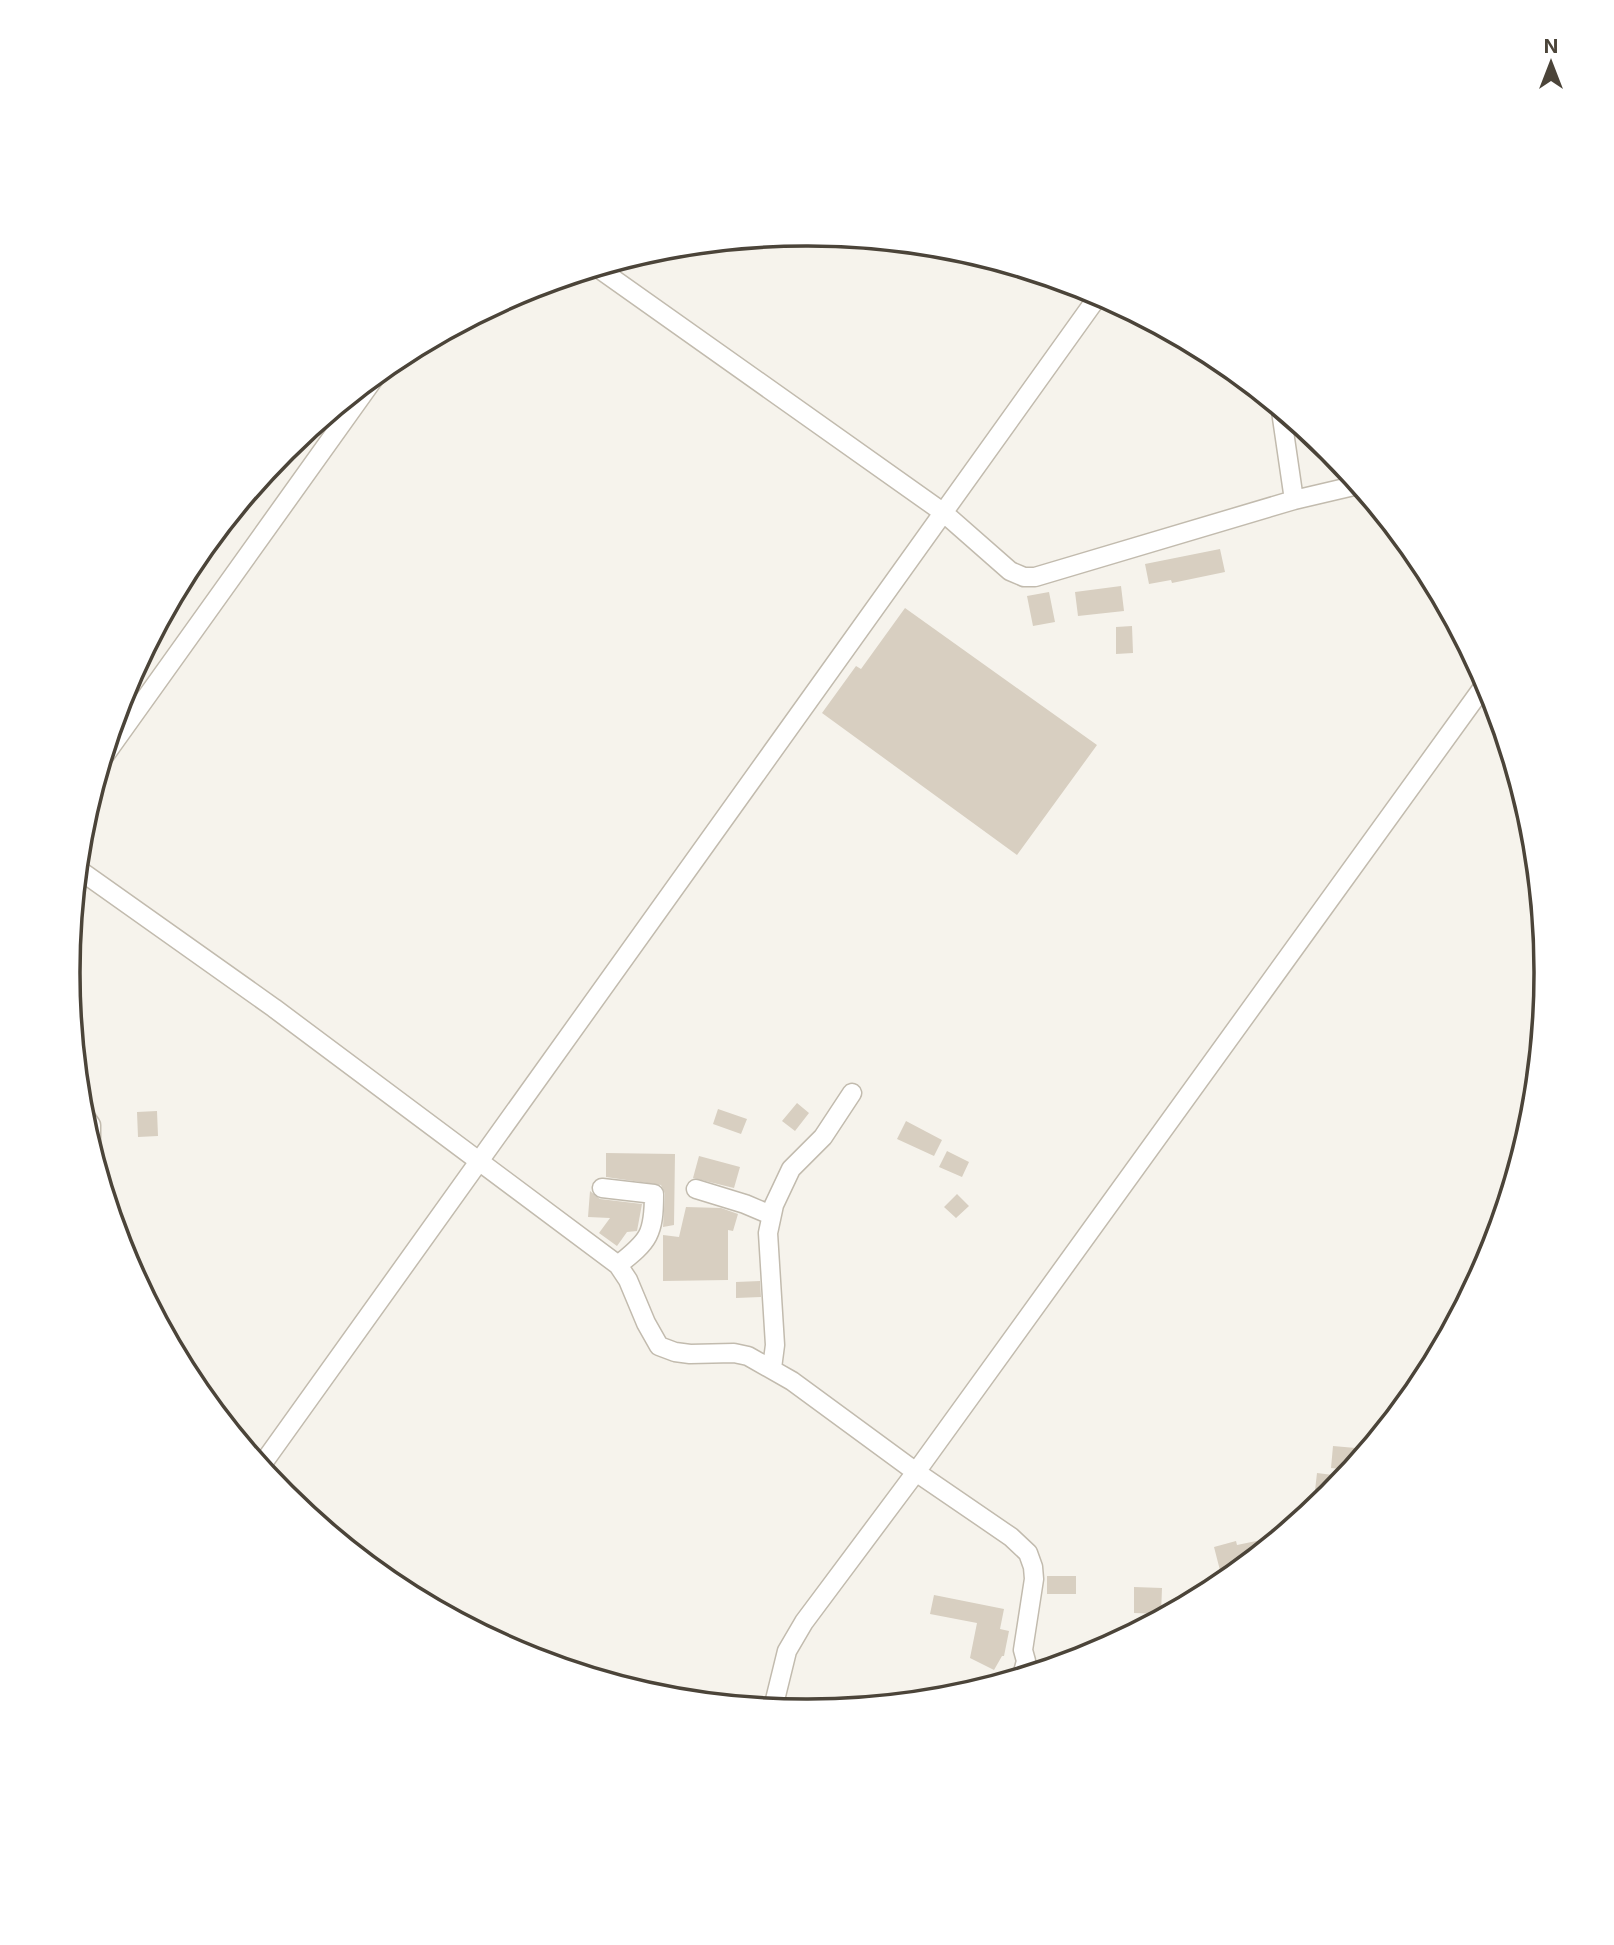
<svg xmlns="http://www.w3.org/2000/svg" width="1614" height="1945" font-family="Inter,sans-serif">
<style>
.building{fill:#d8cfc1}
.lines{fill:none;stroke-linecap:round;stroke-linejoin:round}
.minor-casing{stroke:#c2bbae;stroke-width:21}
.minor{stroke:#fff;stroke-width:18}
.rim{fill:none;stroke:#4b4439;stroke-width:3.5}
</style>
<rect width="100%" height="100%" fill="#f6f3ec"/>
<path class="building" d="M 1220,549 L 1225,572 L 1172,583 L 1171,580 L 1149,584 L 1145,564 Z
M 1121,586 L 1124,611 L 1078,616 L 1075,592 Z
M 1049,592 L 1055,622 L 1033,626 L 1027,596 Z
M 905,608 L 1097,745 L 1017,855 L 822,713 L 856,666 L 861,669 Z
M 1132,626 L 1133,653 L 1116,654 L 1116,627 Z
M 797,1103 L 809,1113 L 795,1131 L 782,1121 Z
M 718,1109 L 747,1119 L 741,1134 L 713,1124 Z
M 157,1111 L 158,1136 L 138,1137 L 137,1112 Z
M 906,1121 L 942,1140 L 934,1156 L 897,1139 Z
M 947,1151 L 969,1162 L 962,1177 L 939,1167 Z
M 606,1153 L 675,1154 L 674,1225 L 663,1227 L 665,1194 L 661,1185 L 606,1177 Z
M 699,1156 L 740,1167 L 734,1188 L 693,1178 Z
M 590,1191 L 600,1199 L 642,1204 L 637,1231 L 627,1232 L 617,1246 L 599,1233 L 610,1218 L 588,1217 Z
M 957,1194 L 969,1206 L 956,1218 L 944,1207 Z
M 686,1207 L 721,1208 L 738,1214 L 733,1231 L 728,1230 L 728,1280 L 663,1281 L 663,1235 L 679,1237 Z
M 760,1281 L 761,1297 L 736,1298 L 736,1282 Z
M 1333,1446 L 1367,1449 L 1350,1470 L 1331,1468 Z
M 1317,1473 L 1333,1475 L 1331,1493 L 1313,1508 Z
M 1280,1536 L 1223,1582 L 1214,1547 L 1236,1541 L 1237,1545 Z
M 1047,1576 L 1076,1576 L 1076,1594 L 1047,1594 Z
M 1134,1587 L 1162,1588 L 1161,1614 L 1134,1613 Z
M 934,1595 L 1004,1609 L 1000,1629 L 1009,1631 L 1004,1656 L 1002,1656 L 994,1670 L 970,1658 L 977,1623 L 930,1614 Z"/>
<g class="lines">
<g class="minor-casing">
<path id="minor" d="M 598,268 L 944,513 L 1010,571 L 1024,577 L 1035,577 L 1294,500 L 1358,485
M 1281,411 L 1294,500
M 105,755 L 378,373
M 78,869 L 274,1008 L 618,1265 L 628,1280 L 646,1323 L 659,1346 L 675,1352 L 690,1354 L 734,1353 L 748,1356 L 792,1381 L 916,1472 L 1011,1537 L 1028,1553 L 1033,1567 L 1034,1579 L 1023,1650 L 1026,1661 L 1022,1676
M 82,1112 L 91,1125 L 91,1144
M 602,1188 L 654,1194 C 654,1234 649,1241 618,1265
M 696,1189 L 745,1204 L 771,1215
M 772,1368 L 775,1345 L 768,1233 L 774,1205 L 791,1169 L 823,1137 L 852,1093
M 261,1466 L 1099,295
M 773,1708 L 787,1651 L 804,1622 L 916,1472 L 1486,683"/>
</g>
<use href="#minor" class="minor"/>
</g>
<path d="M0 0H1614V1945H0ZM806 246H808A726 726 0 0 1 1534 972V973A726 726 0 0 1 808 1699H806A726 726 0 0 1 80 973V972A726 726 0 0 1 806 246Z" fill="#fff" fill-rule="evenodd"/>
<path class="rim" d="M806 246H808A726 726 0 0 1 1534 972V973A726 726 0 0 1 808 1699H806A726 726 0 0 1 80 973V972A726 726 0 0 1 806 246Z"/>
<g transform="translate(1551 63)" stroke="#ffffff" stroke-width="5" paint-order="stroke">
<path d="M0-5L12 26L0 18L-12 26Z" fill="#4b4439"/>
<text y="-10" font-size="19" font-weight="bold" text-anchor="middle" fill="#4b4439">N</text>
</g>
</svg>
